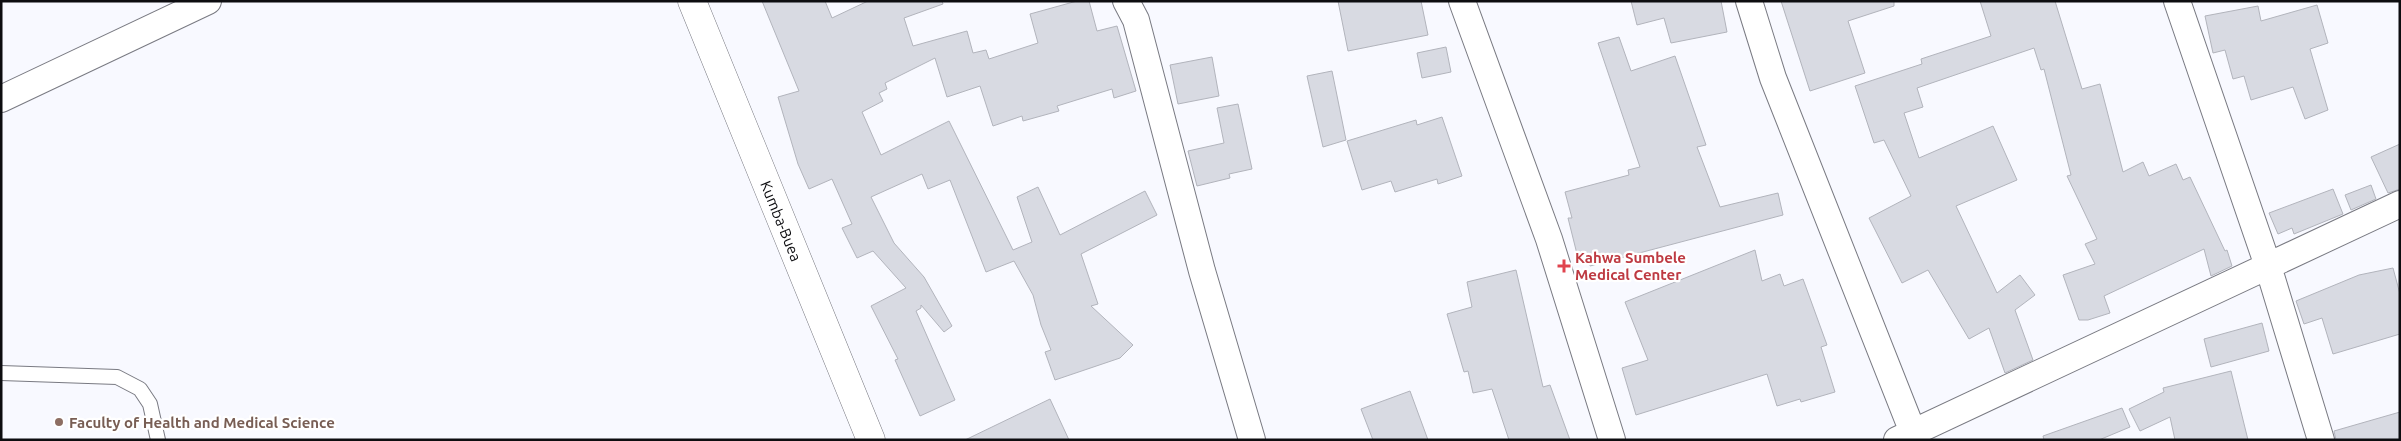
<svg xmlns="http://www.w3.org/2000/svg" width="2401" height="441" font-family="Ubuntu,sans-serif">
<style>
.building{fill:#d8dae2;stroke:#b2b4bc}
.lines{fill:none;stroke-linecap:round;stroke-linejoin:round}
.lane-casing{stroke:#797a82;stroke-width:16}
.street-casing{stroke:#797a82;stroke-width:28}
.highway-casing{stroke:#797a82;stroke-width:29}
.lane{stroke:#fff;stroke-width:14}
.street{stroke:#fff;stroke-width:26}
.highway{stroke:#fff;stroke-width:28}
.health-dot{fill:#e0444e;stroke:#fff;stroke-width:2}
.education-dot{fill:#8d6e63;stroke:#fff;stroke-width:2}
.labels{text-anchor:middle;dominant-baseline:central;stroke-width:4.5;stroke-linejoin:round;paint-order:stroke}
.street-label{font-size:15px;fill:#0d0d10;stroke:#fff}
.health-label{font-size:15px;font-weight:bold;fill:#be3a42;stroke:#fff;text-anchor:start}
.education-label{font-size:15px;font-weight:bold;fill:#785e54;stroke:#fff;text-anchor:start}
</style>
<rect width="100%" height="100%" fill="#f8f9ff"/>
<path class="building" d="M 762,1 L 825,1 L 832,18 L 868,1 L 942,1 L 943,4 L 904,18 L 913,46 L 967,31 L 973,53 L 986,50 L 989,59 L 1038,43 L 1030,14 L 1077,1 L 1089,1 L 1097,31 L 1117,26 L 1136,91 L 1114,98 L 1112,89 L 1057,106 L 1059,111 L 1023,121 L 1022,116 L 993,126 L 980,86 L 947,97 L 935,58 L 885,83 L 887,89 L 879,93 L 883,101 L 862,112 L 881,155 L 949,121 L 1013,250 L 1032,242 L 1017,197 L 1038,187 L 1060,235 L 1145,191 L 1157,215 L 1081,254 L 1098,304 L 1091,306 L 1133,345 L 1120,358 L 1055,380 L 1045,352 L 1051,350 L 1041,325 L 1033,295 L 1014,261 L 986,272 L 950,180 L 928,189 L 922,174 L 871,197 L 894,243 L 924,277 L 952,326 L 944,332 L 921,305 L 921,308 L 916,311 L 955,400 L 920,416 L 895,360 L 898,359 L 871,306 L 906,288 L 873,251 L 857,258 L 842,228 L 852,224 L 832,179 L 809,189 L 798,164 L 778,97 L 799,91 Z
M 1338,1 L 1421,1 L 1428,35 L 1348,51 Z
M 1631,1 L 1721,1 L 1727,32 L 1671,43 L 1664,18 L 1637,25 Z
M 1781,1 L 1894,1 L 1894,6 L 1848,21 L 1865,73 L 1810,91 Z
M 1980,1 L 2055,1 L 2082,89 L 2100,84 L 2123,172 L 2143,162 L 2149,176 L 2176,164 L 2183,180 L 2190,177 L 2225,251 L 2227,250 L 2232,266 L 2211,276 L 2204,249 L 2104,296 L 2110,313 L 2088,320 L 2079,320 L 2063,275 L 2095,264 L 2085,244 L 2097,239 L 2067,176 L 2071,175 L 2044,69 L 2041,70 L 2034,48 L 1917,88 L 1923,107 L 1904,113 L 1919,158 L 1993,126 L 2017,180 L 1956,206 L 1997,293 L 2020,275 L 2035,295 L 2015,310 L 2033,360 L 2005,373 L 1989,328 L 1969,339 L 1928,270 L 1902,283 L 1869,218 L 1911,196 L 1884,140 L 1874,143 L 1855,86 L 1922,64 L 1921,59 L 1991,36 Z
M 2317,5 L 2328,43 L 2310,49 L 2328,110 L 2305,119 L 2293,87 L 2251,100 L 2244,76 L 2233,79 L 2225,50 L 2213,53 L 2205,16 L 2258,6 L 2261,21 Z
M 1619,37 L 1631,71 L 1675,56 L 1706,145 L 1697,147 L 1720,207 L 1778,193 L 1783,215 L 1590,266 L 1587,255 L 1578,258 L 1568,218 L 1572,218 L 1565,192 L 1629,175 L 1628,170 L 1640,167 L 1598,43 Z
M 1446,47 L 1451,72 L 1422,78 L 1417,53 Z
M 1212,57 L 1219,96 L 1178,104 L 1170,65 Z
M 1332,71 L 1346,140 L 1323,147 L 1307,76 Z
M 1238,104 L 1252,169 L 1229,174 L 1230,178 L 1197,186 L 1188,151 L 1224,143 L 1217,108 Z
M 1442,117 L 1462,176 L 1438,184 L 1437,179 L 1395,192 L 1391,181 L 1362,190 L 1347,141 L 1416,120 L 1417,125 Z
M 2400,144 L 2400,189 L 2388,193 L 2371,157 Z
M 2371,185 L 2376,199 L 2351,210 L 2345,195 Z
M 2333,189 L 2343,214 L 2294,234 L 2292,228 L 2278,234 L 2269,213 Z
M 1755,250 L 1762,281 L 1780,274 L 1784,286 L 1803,279 L 1827,345 L 1821,347 L 1835,392 L 1801,402 L 1800,399 L 1777,406 L 1767,374 L 1636,415 L 1622,368 L 1648,360 L 1625,302 Z
M 2393,268 L 2400,294 L 2400,334 L 2333,354 L 2322,318 L 2304,324 L 2296,301 L 2359,275 Z
M 1516,270 L 1543,387 L 1550,385 L 1570,440 L 1509,440 L 1492,389 L 1473,393 L 1468,371 L 1464,372 L 1447,314 L 1472,307 L 1467,282 Z
M 2262,323 L 2269,351 L 2211,367 L 2204,339 Z
M 2231,371 L 2248,440 L 2175,440 L 2170,417 L 2140,431 L 2129,409 L 2164,392 L 2163,388 Z
M 1410,391 L 1428,440 L 1373,440 L 1361,409 Z
M 1050,399 L 1069,440 L 965,440 Z
M 2122,408 L 2130,427 L 2099,440 L 2044,440 L 2043,436 Z
M 2400,412 L 2400,440 L 2336,440 L 2334,431 Z"/>
<g class="lines">
<g class="lane-casing">
<path id="lane" d="M 1,373 L 117,377 L 140,389 L 150,404 L 158,440"/>
</g>
<g class="street-casing">
<path id="street" d="M 1126,1 L 1136,20 L 1202,271 L 1252,440
M 1462,1 L 1549,239 L 1612,440
M 1749,1 L 1773,78 L 1916,440
M 2177,1 L 2268,266 L 2321,440
M 1,99 L 208,1
M 1897,440 L 2400,204"/>
</g>
<g class="highway-casing">
<path id="highway" d="M 692,1 L 871,440"/>
</g>
<use href="#lane" class="lane"/>
<use href="#street" class="street"/>
<use href="#highway" class="highway"/>
</g>
<path class="health-dot" d="M1561.5 258.5h5v5h5v5h-5v5h-5v-5h-5v-5h5z"/>
<circle class="education-dot" cx="59" cy="422" r="5"/>
<g class="labels">
<g class="street-label">
<text transform="translate(781 221) rotate(68)">Kumba-Buea</text>
</g>
<g class="health-label">
<text x="1575" y="257">Kahwa Sumbele<tspan x="1575" dy="17">Medical Center</tspan></text>
</g>
<g class="education-label">
<text x="69" y="422">Faculty of Health and Medical Science</text>
</g>
</g>
<rect width="2401" height="441" fill="none" stroke="#0d0d10" stroke-width="5"/>
</svg>
